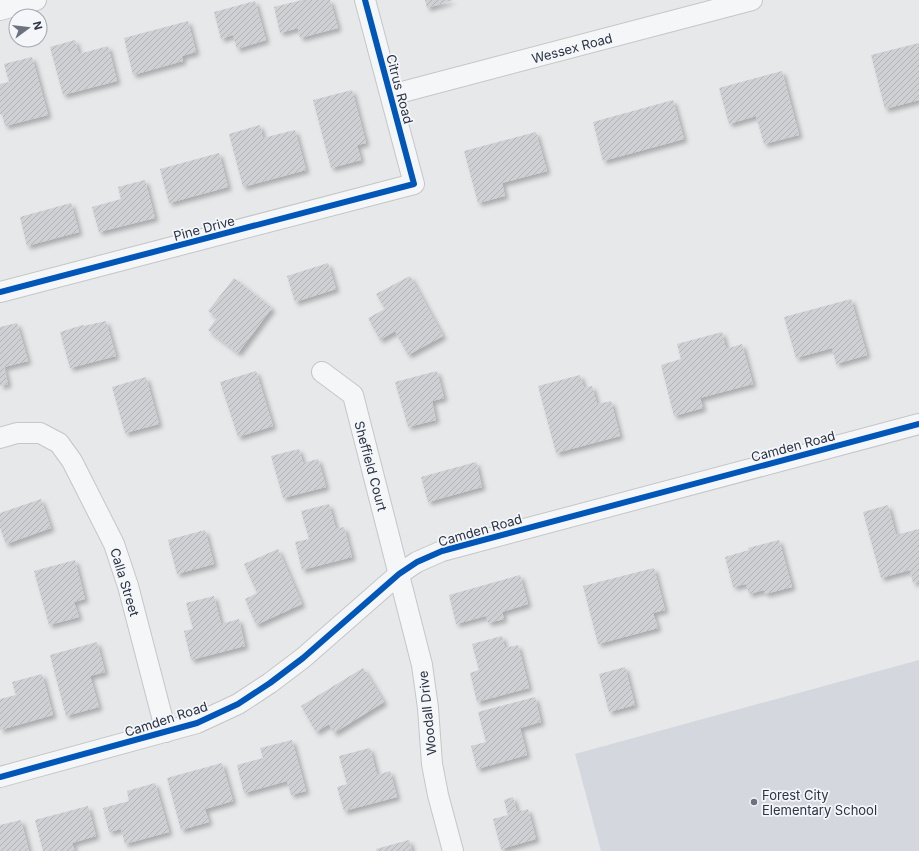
<svg xmlns="http://www.w3.org/2000/svg" width="919" height="851" font-family="Inter,sans-serif">
<style>
.built{fill:#d4d7dd}
.building{fill:url(#building-hatch);filter:url(#shadow)}
.lines{fill:none;stroke-linecap:round;stroke-linejoin:round}
.minor-casing{stroke:#c4c6c8;stroke-width:22}
.minor{stroke:#f5f6f7;stroke-width:20}
.cycleway-casing{stroke:#f4f6f9;stroke-width:8}
.cycleway{stroke:#0057b8;stroke-width:6}
.poi-dot{fill:#6c737f;stroke:#f4f6f9;stroke-width:1.5}
.labels{text-anchor:middle;dominant-baseline:central;stroke-width:3.5;stroke-linejoin:round;paint-order:stroke}
.street-label{font-size:13px;fill:#2b3445;stroke:#f4f6f9}
.poi-label{font-size:13px;fill:#2b3445;stroke:#f4f6f9;text-anchor:start}
</style>
<defs>
<pattern id="building-hatch" width="6" height="6" patternUnits="userSpaceOnUse"><rect width="6" height="6" fill="#ced0d3"/><path d="M-1 1l2-2M0 6l6-6M5 7l2-2" fill="none" stroke="#b1b3b6"/></pattern>
<filter id="shadow"><feDropShadow dx="3.5" dy="3.5" stdDeviation="2" flood-color="#0004"/></filter>
</defs>
<rect width="100%" height="100%" fill="#e6e8ea"/>
<path class="built" d="M 919,660 L 919,851 L 601,851 L 575,754 Z"/>
<path class="building" d="M 302,0 L 330,0 L 338,28 L 300,38 L 298,28 L 280,33 L 274,7 Z
M 425,0 L 453,0 L 427,8 Z
M 255,1 L 266,40 L 237,49 L 233,35 L 221,39 L 214,12 Z
M 188,21 L 196,52 L 182,56 L 183,61 L 133,75 L 124,38 Z
M 75,40 L 79,54 L 108,46 L 117,81 L 63,95 L 50,47 Z
M 919,43 L 919,100 L 885,109 L 871,55 Z
M 32,57 L 48,115 L 5,126 L 2,114 L 0,114 L 0,84 L 9,82 L 4,64 Z
M 782,71 L 799,135 L 764,144 L 756,116 L 729,124 L 719,88 Z
M 352,90 L 366,143 L 357,145 L 361,160 L 331,168 L 313,100 Z
M 673,100 L 684,139 L 603,161 L 593,122 Z
M 260,125 L 263,138 L 295,130 L 306,170 L 243,187 L 229,134 Z
M 536,132 L 547,171 L 502,183 L 505,196 L 478,203 L 464,151 Z
M 219,153 L 228,187 L 169,203 L 160,169 Z
M 145,180 L 155,218 L 99,232 L 92,207 L 121,199 L 118,187 Z
M 71,203 L 79,232 L 27,246 L 20,217 Z
M 328,263 L 336,289 L 295,302 L 287,276 Z
M 410,276 L 443,336 L 408,355 L 395,331 L 380,340 L 368,318 L 385,309 L 376,294 Z
M 234,278 L 272,308 L 238,353 L 208,330 L 217,318 L 208,311 Z
M 851,299 L 867,355 L 836,364 L 832,348 L 796,358 L 784,317 Z
M 106,321 L 116,356 L 70,368 L 60,332 L 83,325 L 84,326 Z
M 17,323 L 28,361 L 4,367 L 8,384 L 0,386 L 0,327 Z
M 722,332 L 726,349 L 742,344 L 753,384 L 700,398 L 703,408 L 674,416 L 661,365 L 681,359 L 677,344 Z
M 256,371 L 273,426 L 238,437 L 220,382 Z
M 437,371 L 444,398 L 432,401 L 436,420 L 408,427 L 395,382 Z
M 580,375 L 584,388 L 592,386 L 597,404 L 611,401 L 620,436 L 556,453 L 538,386 Z
M 146,377 L 159,424 L 125,433 L 112,387 Z
M 299,449 L 303,463 L 318,459 L 326,487 L 283,498 L 271,456 Z
M 476,462 L 482,487 L 428,502 L 421,477 Z
M 41,499 L 51,528 L 6,544 L 0,528 L 0,513 Z
M 329,504 L 336,529 L 344,527 L 352,557 L 302,570 L 295,542 L 309,539 L 301,511 Z
M 888,505 L 896,535 L 919,529 L 919,582 L 913,583 L 910,570 L 881,578 L 863,512 Z
M 205,530 L 214,564 L 177,574 L 168,540 Z
M 779,540 L 792,587 L 765,594 L 764,590 L 749,594 L 746,584 L 733,587 L 725,557 L 749,550 L 748,548 Z
M 278,549 L 302,604 L 256,625 L 245,599 L 257,593 L 244,564 Z
M 75,560 L 85,599 L 74,602 L 79,617 L 49,625 L 34,571 Z
M 654,568 L 665,610 L 653,613 L 658,628 L 598,644 L 583,586 Z
M 520,575 L 528,604 L 502,612 L 504,619 L 488,623 L 486,616 L 456,624 L 449,595 Z
M 214,596 L 221,624 L 239,619 L 245,646 L 191,660 L 184,631 L 193,629 L 186,603 Z
M 502,636 L 505,648 L 518,645 L 529,688 L 477,702 L 470,673 L 479,670 L 472,644 Z
M 97,642 L 105,672 L 90,676 L 99,707 L 66,716 L 50,655 Z
M 625,667 L 635,705 L 609,712 L 599,674 Z
M 363,668 L 384,702 L 334,733 L 329,724 L 316,732 L 301,706 Z
M 42,674 L 53,715 L 0,730 L 0,699 L 16,695 L 12,682 Z
M 535,697 L 541,722 L 520,728 L 527,755 L 477,769 L 471,746 L 486,742 L 478,712 Z
M 292,740 L 306,791 L 291,795 L 287,781 L 244,793 L 237,765 L 263,758 L 260,748 Z
M 370,748 L 377,775 L 390,771 L 397,797 L 344,811 L 337,787 L 347,784 L 339,756 Z
M 222,763 L 233,801 L 205,809 L 209,822 L 181,830 L 167,778 Z
M 155,783 L 169,832 L 125,844 L 121,829 L 109,832 L 103,808 L 129,801 L 127,791 Z
M 513,797 L 517,812 L 528,809 L 536,839 L 501,849 L 493,819 L 508,815 L 504,800 Z
M 88,806 L 96,836 L 72,843 L 75,851 L 43,851 L 35,820 Z
M 21,820 L 29,851 L 0,851 L 0,825 Z
M 409,840 L 412,851 L 377,851 L 376,849 Z"/>
<g class="lines">
<g class="minor-casing">
<path id="minor" d="M 0,10 L 36,0
M 391,95 L 752,0
M 0,292 L 414,184 L 365,0
M 322,372 L 353,395 L 422,665 L 428,708 L 432,764 L 438,795 L 453,851
M 0,438 L 17,433 L 40,433 L 59,443 L 72,461 L 114,544 L 128,586 L 166,732
M 0,777 L 197,723 L 238,704 L 270,683 L 303,658 L 399,574 L 417,562 L 442,551 L 919,424"/>
</g>
<use href="#minor" class="minor"/>
<g class="cycleway-casing">
<path id="cycleway" d="M 0,292 L 414,184 L 365,0
M 0,777 L 197,723 L 238,704 L 270,683 L 303,658 L 399,574 L 417,562 L 442,551 L 919,424"/>
</g>
<use href="#cycleway" class="cycleway"/>
</g>
<circle class="poi-dot" cx="754" cy="802" r="4"/>
<g class="labels">
<g class="street-label">
<text transform="translate(572 48) rotate(-15)">Wessex Road</text>
<text transform="translate(400 89) rotate(75)">Citrus Road</text>
<text transform="translate(204 228) rotate(-15)">Pine Drive</text>
<text transform="translate(793 446) rotate(-15)">Camden Road</text>
<text transform="translate(371 466) rotate(75)">Sheffield Court</text>
<text transform="translate(480 530) rotate(-16)">Camden Road</text>
<text transform="translate(125 582) rotate(73)">Calla Street</text>
<text transform="translate(427 713) rotate(-96)">Woodall Drive</text>
<text transform="translate(166 719) rotate(-18)">Camden Road</text>
</g>
<g class="poi-label">
<text x="762" y="795">Forest City<tspan x="762" dy="15">Elementary School</tspan></text>
</g>
</g>
<g transform="translate(28 28) rotate(75)"><circle r="19" fill="#f4f6f9" stroke="#a4a8b1"/>
<path d="M0-3L7 15L0 10L-7 15Z" fill="#6c737f"/>
<text y="-6" font-size="11" font-weight="bold" text-anchor="middle" fill="#2b3445">N</text>
</g>
</svg>
